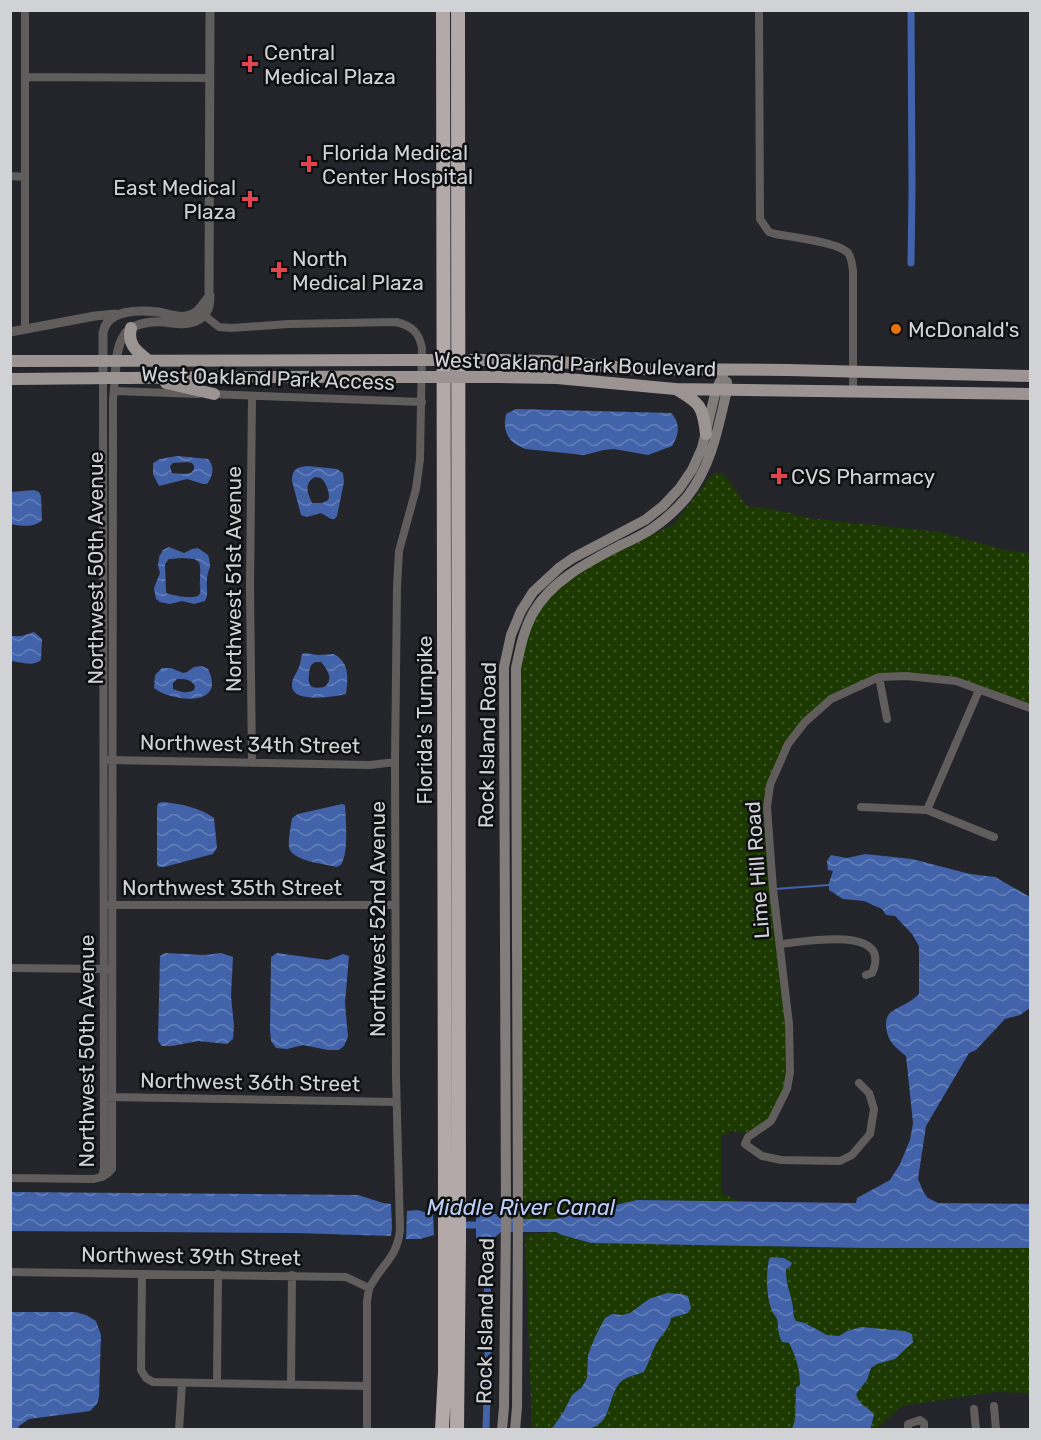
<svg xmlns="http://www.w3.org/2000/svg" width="1041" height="1440" font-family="Rubik,sans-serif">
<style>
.grass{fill:url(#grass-dots)}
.water{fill:url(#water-waves);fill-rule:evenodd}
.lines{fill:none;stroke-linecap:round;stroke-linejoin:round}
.stream{stroke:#4263aa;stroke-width:2}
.canal{stroke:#4263aa;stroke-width:7}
.minor{stroke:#615d5d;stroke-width:8}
.tertiary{stroke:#615d5d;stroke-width:9}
.secondary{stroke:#827c7b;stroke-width:10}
.primary{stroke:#9c9493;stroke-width:12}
.motorway{stroke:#b3a9a9;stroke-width:14}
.primary-bridge{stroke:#9c9493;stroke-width:12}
.health-dot{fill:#e0444e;stroke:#0e0f11;stroke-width:2}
.food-dot{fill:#e8710a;stroke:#0e0f11;stroke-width:2}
.labels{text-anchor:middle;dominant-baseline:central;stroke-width:5;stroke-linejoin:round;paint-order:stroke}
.poi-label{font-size:21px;fill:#d1d2d6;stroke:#0e0f11;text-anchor:start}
.street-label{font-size:21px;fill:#d1d2d6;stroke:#0e0f11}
.water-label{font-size:22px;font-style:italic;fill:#bbd0f8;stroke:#0e0f11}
</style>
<defs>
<pattern id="grass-dots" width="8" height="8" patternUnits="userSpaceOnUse" patternTransform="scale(1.5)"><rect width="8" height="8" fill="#1d3902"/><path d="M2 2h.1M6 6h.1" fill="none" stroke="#3d5526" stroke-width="1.8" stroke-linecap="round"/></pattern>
<pattern id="water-waves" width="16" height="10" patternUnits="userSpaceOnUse" patternTransform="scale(1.5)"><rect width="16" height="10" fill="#4263aa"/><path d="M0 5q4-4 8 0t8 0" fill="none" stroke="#6580b9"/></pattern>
</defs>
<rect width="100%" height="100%" fill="#23252b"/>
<path class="grass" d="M 715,473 L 722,473 L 726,477 L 747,506 L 787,512 L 807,518 L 940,532 L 1005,550 L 1030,553 L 1030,708 L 956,681 L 879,677 L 831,699 L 788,744 L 770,785 L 767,806 L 790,1072 L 771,1121 L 745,1133 L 733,1131 L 721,1136 L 721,1193 L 741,1202 L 637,1200 L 555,1219 L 521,1219 L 519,670 L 531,620 L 558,588 L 601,560 L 674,524 L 711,476 Z
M 556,1232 L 562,1235 L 591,1243 L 865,1248 L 1030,1248 L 1030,1393 L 995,1392 L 902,1406 L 876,1429 L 532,1429 L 525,1235 Z"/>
<path class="water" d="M 516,409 L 671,413 C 681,423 679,435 672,446 L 648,455 L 614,449 L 604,450 L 584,455 L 526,449 C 509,443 502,433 506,414 Z
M 177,456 L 208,459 C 215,466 213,476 207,484 L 203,484 L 187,479 L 159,486 L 153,474 L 153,463 L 160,459 ZM 187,462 L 192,463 L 194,466 L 194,469 L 191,473 L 184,474 L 172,473 L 170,466 L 173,463 Z
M 308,466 L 337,469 L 343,473 L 344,482 L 337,516 L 334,519 L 331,519 L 321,513 L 307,517 L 301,515 L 292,481 C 292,469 297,467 308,466 ZM 315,477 L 321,478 C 326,483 329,490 329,498 C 326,504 318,503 312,503 C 307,492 304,483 315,477 Z
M 34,490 L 39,492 L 41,496 L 42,520 C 35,528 20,526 11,524 L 11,492 Z
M 169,547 L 184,553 L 192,549 L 198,548 L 208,555 C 213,571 207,568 207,581 C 206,589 209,593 205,601 L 194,604 L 182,601 L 170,604 L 160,602 L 156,599 L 154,588 L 160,573 L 158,566 L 159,557 L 163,550 ZM 182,558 L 194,559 L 199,562 C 201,569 200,573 200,581 C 199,585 202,591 199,595 C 193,600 172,595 166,593 L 165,564 L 169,559 Z
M 34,632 L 42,639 L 41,660 C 32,667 21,662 11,661 L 11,636 L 22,636 Z
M 305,653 L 318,655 L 334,654 C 350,663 348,678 346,694 C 334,697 294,703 292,687 C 291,678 298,672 300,664 C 301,661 301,657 302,654 ZM 315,662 L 321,662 C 328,670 334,680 324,687 C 313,689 307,687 309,675 C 310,668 309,666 315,662 Z
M 202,666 L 208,669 C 210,673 212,678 212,683 C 213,707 166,699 154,688 L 155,675 L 162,668 L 171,668 L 183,673 L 187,672 L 194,667 ZM 177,679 C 185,679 191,679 195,686 L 194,690 C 187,694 180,692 173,689 L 173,683 Z
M 162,802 C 181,804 199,807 214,818 L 217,848 L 213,854 L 164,867 L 159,867 L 157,865 L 157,806 L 159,803 Z
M 342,804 L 345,805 C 346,817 348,850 343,860 C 342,865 340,865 337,867 C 325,864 291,861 289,847 C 288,840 291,825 292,818 L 298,814 Z
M 865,854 L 912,859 L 970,874 L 995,877 L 1030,897 L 1030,1008 L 1020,1015 L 1005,1019 L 976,1050 L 969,1053 L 926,1126 L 918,1179 L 924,1193 L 928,1198 L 938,1203 L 1030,1204 L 1030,1248 L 865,1248 L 591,1243 L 562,1235 L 556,1232 L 501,1232 L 494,1238 L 476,1238 L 476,1214 L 496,1214 L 501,1219 L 555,1219 L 637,1200 L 856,1203 L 857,1198 L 890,1180 L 900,1164 L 910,1140 L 913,1123 L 906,1056 C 894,1046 887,1041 886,1025 C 886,1019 887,1016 891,1012 C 901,1005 909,1004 919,994 L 919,946 L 912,934 L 895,916 L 886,915 L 882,909 L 864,901 L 843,899 L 829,890 L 829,883 L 833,871 L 828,870 L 827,861 L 831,855 L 847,858 Z
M 165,953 L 205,955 L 221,953 L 233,957 L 231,996 L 234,1026 L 233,1039 L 227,1044 L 198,1041 L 172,1046 L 162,1046 L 158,1041 L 160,956 Z
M 277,953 L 328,960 L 343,954 L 349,956 L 345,1003 L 348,1037 L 344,1046 L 339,1050 L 328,1050 L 303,1045 L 287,1049 L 276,1048 L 271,1041 L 270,1029 L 271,957 Z
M 11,1192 L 358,1195 L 383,1203 L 391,1204 L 392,1227 L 391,1236 L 295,1233 L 11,1231 Z
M 418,1210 L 433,1215 L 434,1235 L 420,1239 L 406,1239 L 407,1211 Z
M 771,1257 L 784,1258 L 792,1263 L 790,1267 L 786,1269 C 786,1285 789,1288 792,1302 C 794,1309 792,1314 796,1321 L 805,1323 L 827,1335 L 839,1336 L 847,1331 L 861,1327 L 905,1331 L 912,1334 L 913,1342 L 895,1359 L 877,1364 L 871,1368 L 867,1380 L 856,1394 C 860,1407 867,1405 874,1415 L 871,1427 L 869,1429 L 792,1429 L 795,1420 L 796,1388 L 800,1385 C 800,1370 796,1356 789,1343 L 782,1342 C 777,1332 779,1328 777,1319 C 776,1316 773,1314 772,1311 C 766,1296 766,1274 769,1259 Z
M 667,1293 L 681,1294 L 688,1296 L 691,1308 L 688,1313 L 671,1318 C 670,1328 661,1335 656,1344 C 651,1353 649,1363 644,1372 C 636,1375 624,1377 619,1384 C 609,1396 611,1418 596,1426 C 583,1433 564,1430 549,1429 L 553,1427 L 564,1411 L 572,1395 L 582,1387 L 587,1378 L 588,1355 L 595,1337 L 605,1318 L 612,1314 L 622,1315 L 630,1313 L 649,1299 Z
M 11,1312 L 75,1312 L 86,1315 L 96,1321 L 101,1335 L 99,1397 L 97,1404 L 90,1411 L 29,1419 L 19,1426 L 18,1429 L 11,1429 Z"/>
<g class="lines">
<path class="stream" d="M 775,889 L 829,885"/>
<path class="canal" d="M 911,263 L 912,189 L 911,10
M 457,1225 L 485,1225
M 486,1430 L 488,1354 L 487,1255"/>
<path class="minor" d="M 759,10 L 760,219 L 769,232 L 775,234 C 791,237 839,242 848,253 C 852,258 852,265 853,271 L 853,392
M 25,77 L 210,78
M 10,176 L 25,177
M 204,315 L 219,327 L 231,328 L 288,324 L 396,322 C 412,326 419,332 422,348 L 420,459 L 416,489 L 399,551 L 397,587 L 395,762 L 396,1076 L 400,1230 C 397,1258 382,1264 370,1287 C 368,1291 368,1296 367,1301 L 367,1430
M 25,328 L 25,10
M 114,391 L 198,394
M 210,394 L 422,402
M 879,677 L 887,719
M 108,760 L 370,765 L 395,762
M 252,763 L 250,587 L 252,396
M 861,807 L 927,810 L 994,837
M 927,810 L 979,690
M 109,905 L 395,905
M 780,944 C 804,942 894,924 872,973 L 866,975
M 10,968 L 108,969
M 859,1083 L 869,1093 L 874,1109 L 870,1134 L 852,1155 L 840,1161 L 781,1160 L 762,1156 L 745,1144 L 748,1137 L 771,1121 L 787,1089 L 790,1072 L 789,1024 L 773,889 L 767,807 L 770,785 L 788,744 L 805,722 L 831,699 L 879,677 L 906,676 L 956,681 L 1030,708
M 108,1097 L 396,1102
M 102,1177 L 104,1168 L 103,379
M 10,1178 L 93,1179 C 101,1177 107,1176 112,1169 L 113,399 L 115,379
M 10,1272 L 346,1277 L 369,1288
M 142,1274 L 141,1370 L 146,1378 L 153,1382 L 367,1386
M 217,1383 L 218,1274
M 291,1385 L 292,1275
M 994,1406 L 996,1430
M 974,1409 L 976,1430
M 179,1430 L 182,1383
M 908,1430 L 908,1424 L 920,1420 L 924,1423 L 924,1430"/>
<path class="tertiary" d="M 10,332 L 95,316 L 115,314
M 103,379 L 103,333 C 107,309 139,310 158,312 C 167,313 177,318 186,316 C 198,315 203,303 210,295
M 115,379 C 116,365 116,349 123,337 C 130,323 151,321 165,322 C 173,323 181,325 189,323 C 206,320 212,308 209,292 L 210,10"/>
<path class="secondary" d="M 502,1430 L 504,1407 L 506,1216 L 504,667 L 511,635 L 521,611 L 533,592 L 560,567 L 573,558 L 645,520 L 663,506 L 679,489 L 692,470 L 702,448 L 716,390 L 726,369
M 515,1430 L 517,1407 L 518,1216 L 516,668 C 520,650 523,632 532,615 C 550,581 588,562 621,545 C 632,540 643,535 653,528 C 666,519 677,509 687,497 C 712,465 718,428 727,390 L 727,382"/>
<path class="primary" d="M 131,328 C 127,344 136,351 148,360
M 500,360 L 548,361 L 639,369 L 788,370 L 1030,376
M 10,361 L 405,360
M 500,377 L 557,378 L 675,389 L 1030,394
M 10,379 C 142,378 274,376 405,377
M 166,383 L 214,394
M 676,389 C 700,403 703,406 706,434"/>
<path class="motorway" d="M 442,1430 L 445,1372 L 445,1211 L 443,10
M 457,1430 L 459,1241 L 458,10"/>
<path class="primary-bridge" d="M 405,360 L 500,360
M 405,377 L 500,377"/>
</g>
<g class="health-dot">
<path d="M247 55h6v6h6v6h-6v6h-6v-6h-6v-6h6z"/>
<path d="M306 155h6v6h6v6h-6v6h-6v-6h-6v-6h6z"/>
<path d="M247 190h6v6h6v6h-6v6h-6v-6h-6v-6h6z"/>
<path d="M276 261h6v6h6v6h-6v6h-6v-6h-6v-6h6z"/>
<path d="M776 467h6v6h6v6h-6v6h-6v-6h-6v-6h6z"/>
</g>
<circle class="food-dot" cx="896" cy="329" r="6"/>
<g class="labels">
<g class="poi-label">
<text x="264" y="52">Central<tspan x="264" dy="24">Medical Plaza</tspan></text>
<text x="322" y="152">Florida Medical<tspan x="322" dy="24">Center Hospital</tspan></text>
<text x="236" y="187" text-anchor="end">East Medical<tspan x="236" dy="24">Plaza</tspan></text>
<text x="292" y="258">North<tspan x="292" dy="24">Medical Plaza</tspan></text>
<text x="908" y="329">McDonald's</text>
<text x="791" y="476">CVS Pharmacy</text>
</g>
<g class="street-label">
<text transform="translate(575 364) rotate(2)">West Oakland Park Boulevard</text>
<text transform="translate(268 378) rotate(2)">West Oakland Park Access</text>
<text transform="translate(95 568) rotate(-90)">Northwest 50th Avenue</text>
<text transform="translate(233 579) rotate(-90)">Northwest 51st Avenue</text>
<text transform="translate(424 720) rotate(-90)">Florida's Turnpike</text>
<text transform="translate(250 744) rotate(1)">Northwest 34th Street</text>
<text transform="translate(487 745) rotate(-89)">Rock Island Road</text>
<text transform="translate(757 870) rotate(-94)">Lime Hill Road</text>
<text x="232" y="887">Northwest 35th Street</text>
<text transform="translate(377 919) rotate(-90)">Northwest 52nd Avenue</text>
<text transform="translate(86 1051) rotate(-90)">Northwest 50th Avenue</text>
<text transform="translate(250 1082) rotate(1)">Northwest 36th Street</text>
<text transform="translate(191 1256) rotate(1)">Northwest 39th Street</text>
<text transform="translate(485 1321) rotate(-89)">Rock Island Road</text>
</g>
<g class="water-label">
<text x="521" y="1207">Middle River Canal</text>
</g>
</g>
<rect width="1041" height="1440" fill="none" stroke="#d1d2d6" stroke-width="24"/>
</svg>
